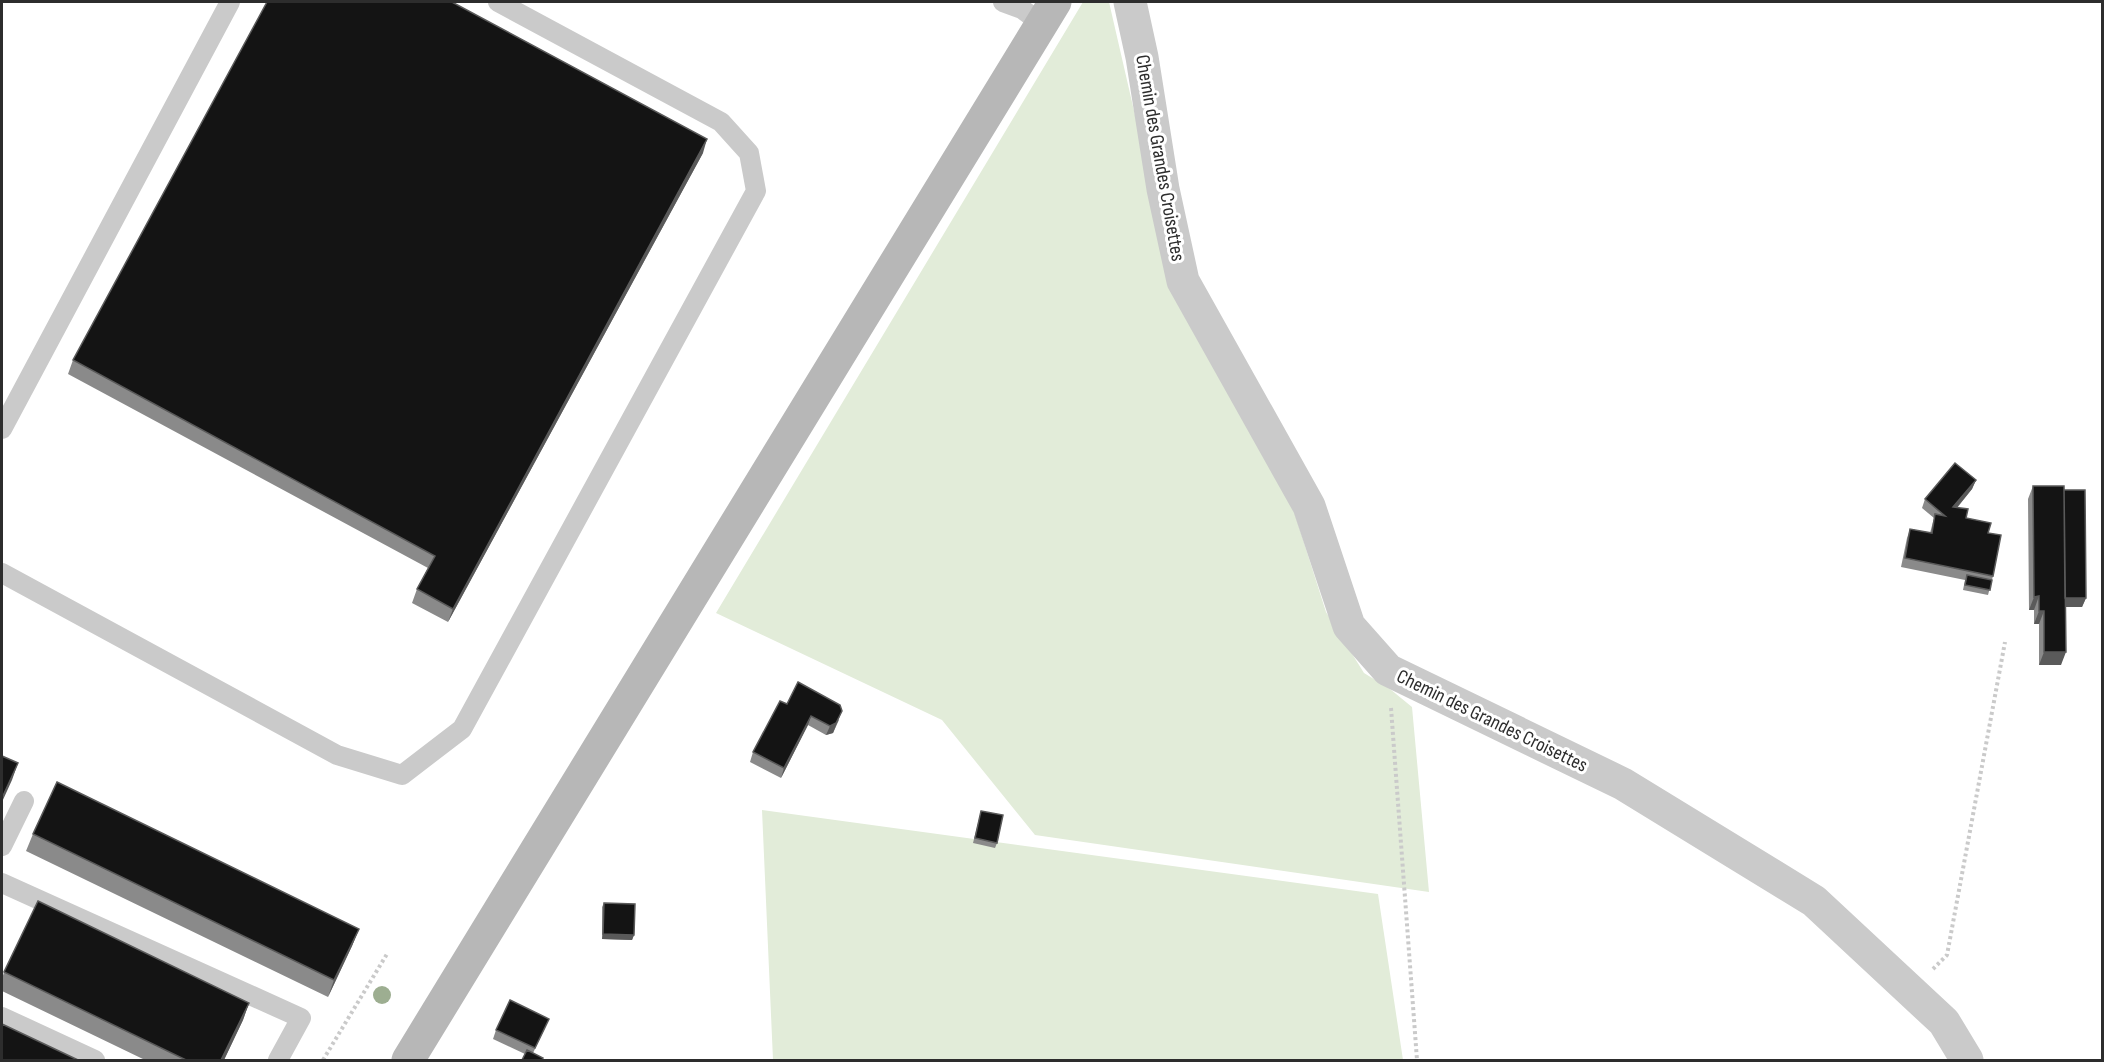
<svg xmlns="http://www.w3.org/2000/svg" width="2104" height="1062" font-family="'Sofia Sans Condensed',sans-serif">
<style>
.green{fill:#e2ecd9}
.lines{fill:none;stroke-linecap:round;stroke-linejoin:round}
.path{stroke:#cacaca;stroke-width:4;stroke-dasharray:3 3;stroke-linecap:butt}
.lane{stroke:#cacaca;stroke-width:20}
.street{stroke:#cacaca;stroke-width:33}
.secondary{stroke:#b7b7b7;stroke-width:33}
.tree{fill:#9dae91}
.wall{fill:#8a8a8a}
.shaded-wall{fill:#5a5a5a}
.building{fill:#141414;stroke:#5a5a5a;stroke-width:1.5}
.labels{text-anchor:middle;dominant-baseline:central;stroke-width:6;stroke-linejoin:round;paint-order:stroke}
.street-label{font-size:20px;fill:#2d2d2d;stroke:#fff}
</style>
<rect width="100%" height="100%" fill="#fff"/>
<path class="green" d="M 1083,2 L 1109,2 L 1175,289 L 1292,505 L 1326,612 L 1364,673 L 1390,689 L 1412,707 L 1429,892 L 1035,835 L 942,720 L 716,613 Z
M 762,810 L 1378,894 L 1403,1060 L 773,1060 Z"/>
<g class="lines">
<path class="path" d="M 1391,708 L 1417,1060
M 1933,969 L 1947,955 L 2005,642
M 323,1060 L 387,954"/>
<path class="lane" d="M 1003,2 L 1022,9 L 1042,24
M 2,429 L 230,2
M 2,573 L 337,755 L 402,775 L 462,729 L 756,191 L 749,153 L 721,122 L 498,2
M 2,846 L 24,801
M 2,883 L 301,1018 L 278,1060
M 2,1017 L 95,1060"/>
<path class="street" d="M 1130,2 L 1142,57 L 1163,189 L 1183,281 L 1309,506 L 1349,626 L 1388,670 L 1623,784 L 1814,901 L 1944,1022 L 1967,1060"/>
<path class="secondary" d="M 408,1060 L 1055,2"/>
</g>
<circle class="tree" cx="382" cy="995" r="9"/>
<path class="wall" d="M 703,153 L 448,622 L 412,603 L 417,589 L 428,568 L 68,374 L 73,360 Z
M 1976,480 L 1972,489 L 1957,508 L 1966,518 L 1988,533 L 1993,576 L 1988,595 L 1963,590 L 1965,580 L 1901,567 L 1907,538 L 1910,529 L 1930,533 L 1934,518 L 1922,508 L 1925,499 Z
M 2033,486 L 2064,490 L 2086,598 L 2082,607 L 2065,607 L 2061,665 L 2039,665 L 2039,624 L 2034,624 L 2034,610 L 2029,610 L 2028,499 Z
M 787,704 L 839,720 L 833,733 L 826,735 L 808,725 L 781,778 L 750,762 L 753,752 Z
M 981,811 L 997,843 L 995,848 L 973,843 Z
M 33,834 L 359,929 L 352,946 L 328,997 L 26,851 Z
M 604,903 L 634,935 L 632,940 L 602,939 L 602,907 Z
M 4,972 L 249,1003 L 243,1020 L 224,1060 L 145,1060 L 2,991 L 2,979 Z
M 545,1028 L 533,1053 L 525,1054 L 493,1039 L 496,1030 Z"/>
<path class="shaded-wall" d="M 707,139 L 703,153 L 448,622 L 453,609 Z
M 1976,480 L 1972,489 L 1950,516 L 1953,507 Z
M 2039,596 L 2034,610 L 2029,610 L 2034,597 Z
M 2064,598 L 2086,598 L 2082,607 L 2061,607 Z
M 2039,611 L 2044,611 L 2039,624 L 2034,624 Z
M 2044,652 L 2066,652 L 2061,665 L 2039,665 Z
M 842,711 L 833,733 L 826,735 L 830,726 Z
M 811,716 L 808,725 L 781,778 L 784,768 Z
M 18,763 L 12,780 L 2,802 L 2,798 Z
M 359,929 L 352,946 L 328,997 L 334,980 Z
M 603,934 L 634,935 L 632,940 L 602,939 Z
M 249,1003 L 243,1020 L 224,1060 L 221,1060 Z"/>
<path class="building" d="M 267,2 L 452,2 L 707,139 L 453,609 L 417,589 L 435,556 L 73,360 Z
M 1955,463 L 1976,480 L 1953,507 L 1968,509 L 1966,518 L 1991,523 L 1988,533 L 2001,535 L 1993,576 L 1905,558 L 1910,529 L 1932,533 L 1935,514 L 1945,516 L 1925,499 Z
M 2033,486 L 2064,486 L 2066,652 L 2044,652 L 2044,611 L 2039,611 L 2039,596 L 2034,597 Z
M 2064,490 L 2085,490 L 2086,598 L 2065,598 Z
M 1967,575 L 1992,580 L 1990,590 L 1965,585 Z
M 798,682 L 840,705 L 842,711 L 836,723 L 830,726 L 811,716 L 784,768 L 753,752 L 780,701 L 787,704 Z
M 2,756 L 18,763 L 2,798 Z
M 57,782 L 359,929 L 334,980 L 33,834 Z
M 981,811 L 1003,815 L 997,843 L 975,838 Z
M 38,901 L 249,1003 L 221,1060 L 186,1060 L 4,972 Z
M 604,903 L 635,904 L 634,935 L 603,934 Z
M 510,1000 L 549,1019 L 535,1048 L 496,1030 Z
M 2,1024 L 78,1060 L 2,1060 Z
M 527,1050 L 543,1058 L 542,1060 L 522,1060 Z"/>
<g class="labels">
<g class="street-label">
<text transform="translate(1160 158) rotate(80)">Chemin des Grandes Croisettes</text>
<text transform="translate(1492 721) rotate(26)">Chemin des Grandes Croisettes</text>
</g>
</g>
<rect width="2104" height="1062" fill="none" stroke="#2d2d2d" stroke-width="6"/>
</svg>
